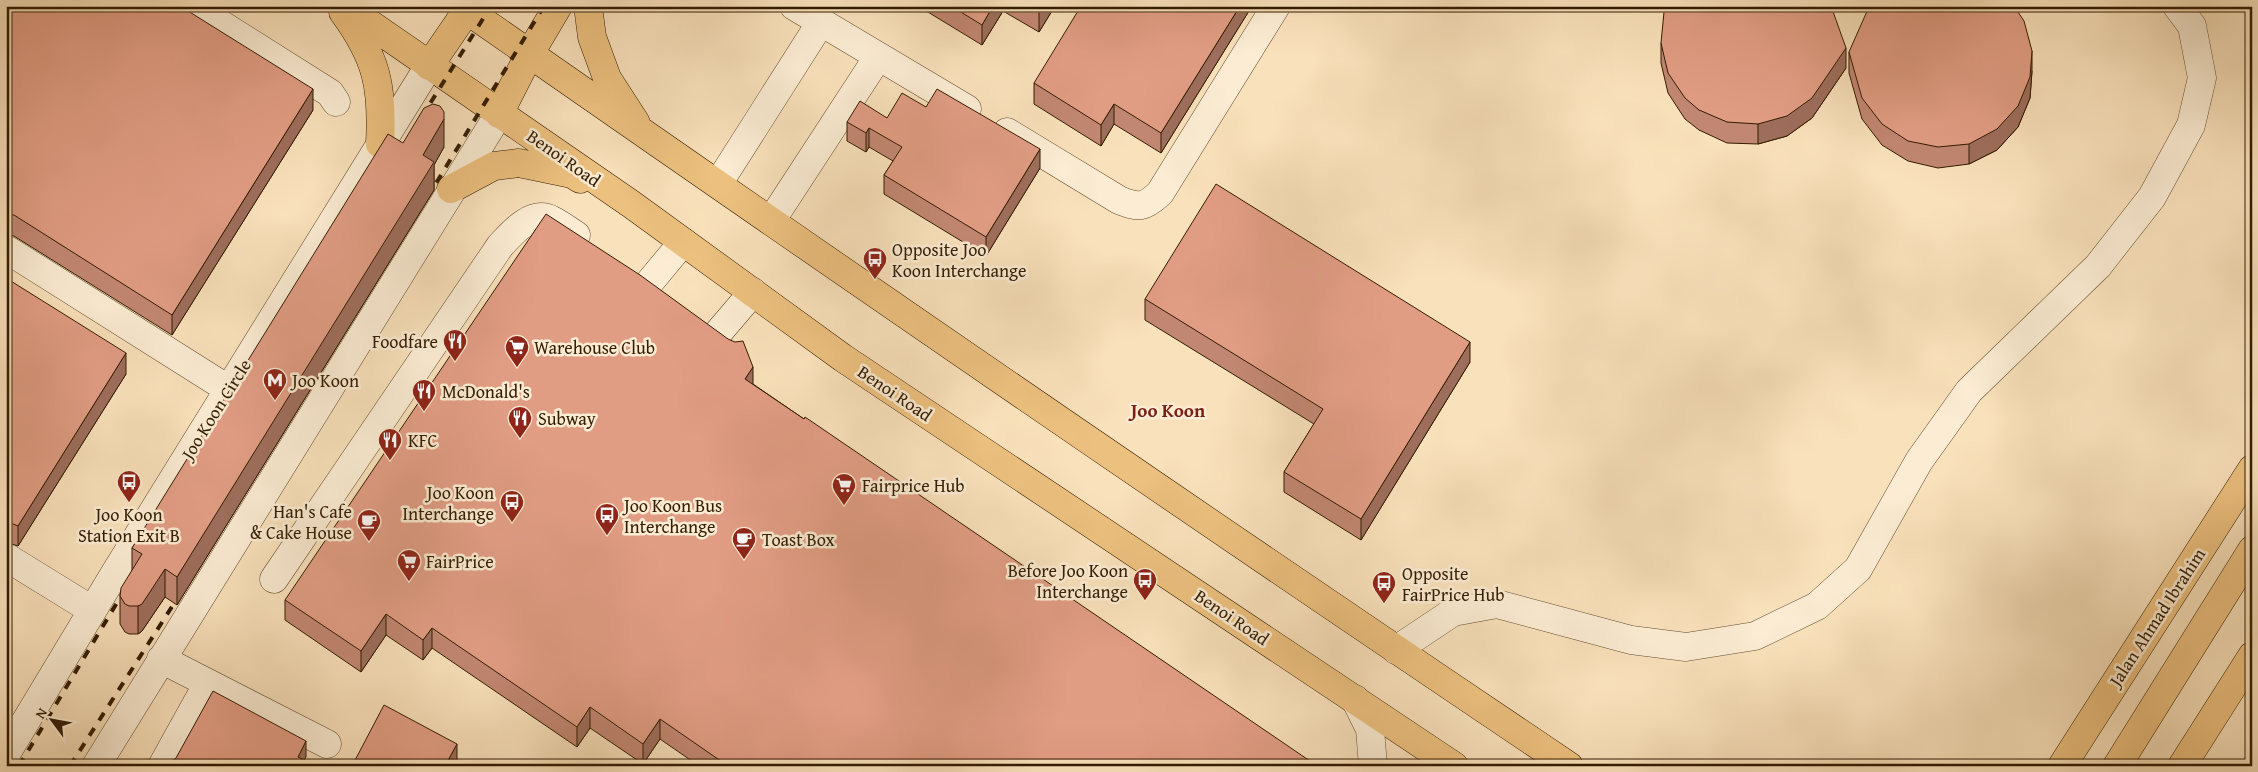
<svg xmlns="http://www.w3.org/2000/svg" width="2258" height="772" font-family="'Gentium Book Plus',serif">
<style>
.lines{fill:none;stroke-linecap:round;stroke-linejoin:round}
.minor-casing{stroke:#644d2f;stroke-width:29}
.major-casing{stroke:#331c00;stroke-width:29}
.highway-casing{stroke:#331c00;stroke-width:29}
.minor{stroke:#fbecd3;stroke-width:28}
.major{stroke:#ecc07e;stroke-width:28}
.highway{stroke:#ecc07e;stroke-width:28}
.rail{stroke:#331c00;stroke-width:4;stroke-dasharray:9 9;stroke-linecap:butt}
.wall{fill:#c28772;stroke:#331c00}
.shaded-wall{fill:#9e6e5c;stroke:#331c00}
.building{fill:#e19d84;stroke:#331c00}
.labels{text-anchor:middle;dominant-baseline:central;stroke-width:5;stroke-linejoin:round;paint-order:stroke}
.street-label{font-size:18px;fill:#331c00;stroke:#fbecd3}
.poi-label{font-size:18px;fill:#331c00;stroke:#fbecd3;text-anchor:start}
.neighbourhood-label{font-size:19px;font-weight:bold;fill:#7a1f14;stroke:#fbecd3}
</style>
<rect width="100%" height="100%" fill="#f9e1bb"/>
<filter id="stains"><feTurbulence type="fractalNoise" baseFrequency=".004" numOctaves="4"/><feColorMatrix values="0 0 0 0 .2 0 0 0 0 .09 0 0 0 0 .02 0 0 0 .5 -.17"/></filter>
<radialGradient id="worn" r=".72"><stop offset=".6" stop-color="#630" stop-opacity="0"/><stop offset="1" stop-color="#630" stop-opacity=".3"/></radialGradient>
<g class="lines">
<g class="minor-casing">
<path id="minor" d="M 192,6 L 330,93 L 336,102
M 794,6 L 967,109
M 1007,132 L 1119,200 C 1139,208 1144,208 1160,193 L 1276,6
M 718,184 L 821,22
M 771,221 L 878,57
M 6,249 L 228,389
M 649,283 L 683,242
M 718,333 L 753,292
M 6,557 L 92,610
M 274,579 L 500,246 C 512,233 532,209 552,220 C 560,224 568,230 576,235
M 1396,650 L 1453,612 L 1497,604 L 1631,640 L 1686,647 L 1755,636 L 1817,606 L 1858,569 L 1919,461 L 1969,391 L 2098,266 L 2152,197 L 2191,125 L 2202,78 L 2192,26 L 2177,6
M 161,659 L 327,744
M 1355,699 L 1370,729 L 1373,766
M 6,754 L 115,573 L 429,66
M 96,766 L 499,114
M 162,766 L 208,683"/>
</g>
<g class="major-casing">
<path id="major" d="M 344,6 L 631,204 L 843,358 L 1454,766
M 461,6 C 828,262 1197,516 1569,766
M 588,6 L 592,37 L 607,78 L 636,123
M 343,12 C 377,58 383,87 380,144
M 429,66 L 470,6
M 499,114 L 529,55 L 558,6
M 451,189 L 494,166 L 519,163 L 572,174 L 580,179
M 2062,766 L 2252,469"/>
</g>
<g class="highway-casing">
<path id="highway" d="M 2117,766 L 2252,550
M 2182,766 L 2252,656"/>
</g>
<use href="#minor" class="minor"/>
<use href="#major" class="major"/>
<use href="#highway" class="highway"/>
<path class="rail" d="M 421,118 L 491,6
M 427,198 L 544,6
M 19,766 L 127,586
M 70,766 L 182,591"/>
</g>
<path class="wall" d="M 6,6 L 313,110 L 172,335 L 14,236 L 6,234 Z
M 918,6 L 1055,6 L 1039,32 L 1003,11 L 982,45 Z
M 1252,6 L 1161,153 L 1114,124 L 1101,146 L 1034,104 L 1034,83 Z
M 1661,43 L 1846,68 L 1812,118 L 1787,136 L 1758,144 L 1727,143 L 1699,130 L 1685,119 L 1668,93 L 1661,63 Z
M 1849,52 L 2032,71 L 2030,98 L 2018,127 L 1997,150 L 1969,164 L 1938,168 L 1908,161 L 1882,145 L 1862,119 L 1849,73 Z
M 926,107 L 1040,168 L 986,256 L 884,194 L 884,175 L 893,161 L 869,147 L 866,152 L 847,141 L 847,122 L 887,118 Z
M 403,143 L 444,147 L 434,165 L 434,190 L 177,605 L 165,597 L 142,631 L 138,634 L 129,634 L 125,632 L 120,624 L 120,596 L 132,571 L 132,548 Z
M 6,278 L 126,374 L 18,546 L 6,542 Z
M 1145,299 L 1470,362 L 1361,540 L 1284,492 L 1284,472 L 1314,424 L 1145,320 Z
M 753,384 L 1310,766 L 699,766 L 660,739 L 643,764 L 590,728 L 577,747 L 432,648 L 423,660 L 386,635 L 361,672 L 285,620 L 285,600 Z"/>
<path class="shaded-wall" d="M 993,6 L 1003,6 L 1003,11 L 982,45 L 982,25 Z
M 1042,6 L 1055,6 L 1039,32 L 1039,12 Z
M 1240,6 L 1252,6 L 1161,153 L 1161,133 Z
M 1846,48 L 1846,68 L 1812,118 L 1787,136 L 1758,144 L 1758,124 Z
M 2032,51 L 2032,71 L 2030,98 L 2018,127 L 1997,150 L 1969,164 L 1969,144 Z
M 313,89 L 313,110 L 172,335 L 172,315 Z
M 1114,104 L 1114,124 L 1101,146 L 1101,125 Z
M 444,119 L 444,147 L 434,165 L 434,190 L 177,605 L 177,577 Z
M 869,128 L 869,147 L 866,152 L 866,133 Z
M 1040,149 L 1040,168 L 986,256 L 986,237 Z
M 1470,342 L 1470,362 L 1361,540 L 1361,519 Z
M 126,353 L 126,374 L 18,546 L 18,526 Z
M 753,367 L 753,388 L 745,379 Z
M 165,569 L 165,597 L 142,631 L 138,634 L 138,606 Z
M 386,614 L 386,635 L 361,672 L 361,651 Z
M 432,628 L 432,648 L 423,660 L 423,640 Z
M 590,707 L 590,728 L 577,747 L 577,727 Z
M 660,719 L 660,739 L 643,764 L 643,744 Z
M 306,741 L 306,757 L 301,766 L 298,757 Z
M 457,744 L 457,760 L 454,766 L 445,766 Z"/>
<path class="building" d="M 6,6 L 180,6 L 313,89 L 172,315 L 14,215 L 6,214 Z
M 951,6 L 993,6 L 982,25 Z
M 1030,6 L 1042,6 L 1039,12 Z
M 1081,6 L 1240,6 L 1161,133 L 1114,104 L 1101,125 L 1034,83 Z
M 1667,6 L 1831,6 L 1846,48 L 1812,98 L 1787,116 L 1758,124 L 1727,122 L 1699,110 L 1685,98 L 1668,73 L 1661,43 L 1664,12 Z
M 1871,6 L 2014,6 L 2024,21 L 2032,51 L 2030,77 L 2018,106 L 1997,129 L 1969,144 L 1938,147 L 1908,141 L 1882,124 L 1862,98 L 1849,52 L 1868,9 Z
M 937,89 L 1040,149 L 986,237 L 884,175 L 902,147 L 869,128 L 866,133 L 847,122 L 860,101 L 887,118 L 902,93 L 926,107 Z
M 433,104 L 440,106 L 444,112 L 444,119 L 423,155 L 434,162 L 177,577 L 165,569 L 142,604 L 138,606 L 129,606 L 125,604 L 120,596 L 121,588 L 142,554 L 132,548 L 388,134 L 403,143 L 424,108 Z
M 1216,184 L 1470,342 L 1361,519 L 1284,472 L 1323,409 L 1145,299 Z
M 546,214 L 640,275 L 728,339 L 735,342 L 743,341 L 753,367 L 745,379 L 804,419 L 805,417 L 1310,761 L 1306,766 L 728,766 L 660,719 L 643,744 L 590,707 L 577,727 L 432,628 L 423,640 L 386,614 L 361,651 L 285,600 Z
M 6,278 L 126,353 L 18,526 L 6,521 Z
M 213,691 L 306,741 L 298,757 L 315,766 L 166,766 L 176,758 Z
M 384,705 L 457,744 L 445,766 L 352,766 Z"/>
<defs>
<g id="bus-pin" transform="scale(1.25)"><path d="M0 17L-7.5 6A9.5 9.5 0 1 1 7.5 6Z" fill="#8f2418" stroke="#fbecd3"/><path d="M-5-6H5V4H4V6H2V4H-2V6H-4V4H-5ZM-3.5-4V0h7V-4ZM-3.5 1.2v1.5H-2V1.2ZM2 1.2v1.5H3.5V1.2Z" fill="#fff"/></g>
<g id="restaurant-pin" transform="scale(1.25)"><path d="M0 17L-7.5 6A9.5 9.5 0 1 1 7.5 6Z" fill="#8f2418" stroke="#fbecd3"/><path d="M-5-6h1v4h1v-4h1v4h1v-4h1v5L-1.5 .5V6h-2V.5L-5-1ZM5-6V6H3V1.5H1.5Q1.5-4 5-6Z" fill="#fff"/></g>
<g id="supermarket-pin" transform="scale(1.25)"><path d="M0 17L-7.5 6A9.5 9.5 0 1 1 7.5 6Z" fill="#8f2418" stroke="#fbecd3"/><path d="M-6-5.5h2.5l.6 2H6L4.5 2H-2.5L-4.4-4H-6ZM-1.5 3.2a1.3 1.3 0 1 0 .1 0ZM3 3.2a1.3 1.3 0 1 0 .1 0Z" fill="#fff"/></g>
<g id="metro-pin" transform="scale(1.25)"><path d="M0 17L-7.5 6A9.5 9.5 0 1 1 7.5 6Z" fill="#8f2418" stroke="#fbecd3"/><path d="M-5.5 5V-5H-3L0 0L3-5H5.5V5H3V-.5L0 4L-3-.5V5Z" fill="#fff"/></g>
<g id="cafe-pin" transform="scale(1.25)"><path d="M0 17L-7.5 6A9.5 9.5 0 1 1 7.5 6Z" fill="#8f2418" stroke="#fbecd3"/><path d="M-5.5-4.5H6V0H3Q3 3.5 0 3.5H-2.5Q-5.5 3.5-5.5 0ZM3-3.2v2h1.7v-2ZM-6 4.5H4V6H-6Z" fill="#fff"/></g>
</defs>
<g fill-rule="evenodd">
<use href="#bus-pin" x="875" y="259"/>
<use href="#restaurant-pin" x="455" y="341"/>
<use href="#supermarket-pin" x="517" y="347"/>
<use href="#metro-pin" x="275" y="380"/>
<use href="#restaurant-pin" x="424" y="391"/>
<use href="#restaurant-pin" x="520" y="418"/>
<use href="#restaurant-pin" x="390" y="440"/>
<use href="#bus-pin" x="129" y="482"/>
<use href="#supermarket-pin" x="844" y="485"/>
<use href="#bus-pin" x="512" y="502"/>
<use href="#bus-pin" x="607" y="515"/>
<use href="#cafe-pin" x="369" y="521"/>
<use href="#cafe-pin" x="744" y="539"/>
<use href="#supermarket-pin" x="409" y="561"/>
<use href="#bus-pin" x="1145" y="580"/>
<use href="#bus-pin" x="1384" y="583"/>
</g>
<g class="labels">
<g class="street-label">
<text transform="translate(564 158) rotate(35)">Benoi Road</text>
<text transform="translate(895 393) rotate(34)">Benoi Road</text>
<text transform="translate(216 409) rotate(-58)">Joo Koon Circle</text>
<text transform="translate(1232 617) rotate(34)">Benoi Road</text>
<text transform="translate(2157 617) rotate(-57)">Jalan Ahmad Ibrahim</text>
</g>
<g class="poi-label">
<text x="892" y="249">Opposite Joo<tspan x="892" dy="21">Koon Interchange</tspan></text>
<text x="438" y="341" text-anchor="end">Foodfare</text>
<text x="534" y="347">Warehouse Club</text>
<text x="292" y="380">Joo Koon</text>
<text x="442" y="391">McDonald's</text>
<text x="538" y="418">Subway</text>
<text x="408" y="440">KFC</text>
<text x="862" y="485">Fairprice Hub</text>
<text x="494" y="492" text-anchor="end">Joo Koon<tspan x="494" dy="21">Interchange</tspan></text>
<text x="624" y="505">Joo Koon Bus<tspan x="624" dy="21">Interchange</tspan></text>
<text x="352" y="511" text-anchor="end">Han's Cafe<tspan x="352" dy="21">&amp; Cake House</tspan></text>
<text x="129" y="514" text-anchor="middle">Joo Koon<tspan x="129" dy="21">Station Exit B</tspan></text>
<text x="762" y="539">Toast Box</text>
<text x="426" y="561">FairPrice</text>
<text x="1128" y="570" text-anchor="end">Before Joo Koon<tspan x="1128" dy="21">Interchange</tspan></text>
<text x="1402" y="573">Opposite<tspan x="1402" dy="21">FairPrice Hub</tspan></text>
</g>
<g class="neighbourhood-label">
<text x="1168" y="410">Joo Koon</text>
</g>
</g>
<rect width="2258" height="772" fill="none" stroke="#f9e1bb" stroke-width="25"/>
<rect x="8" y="8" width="2243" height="757" fill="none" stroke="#331c00" stroke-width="2.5"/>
<rect x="12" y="12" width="2233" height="747" fill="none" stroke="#331c00"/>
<g transform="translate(52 720) rotate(302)" stroke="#fbecd3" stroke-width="4" paint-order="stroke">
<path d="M0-4L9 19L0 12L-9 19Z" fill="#331c00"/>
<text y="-8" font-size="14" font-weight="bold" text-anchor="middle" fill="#331c00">N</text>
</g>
<rect width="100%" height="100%" filter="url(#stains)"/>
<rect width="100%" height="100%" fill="url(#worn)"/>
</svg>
